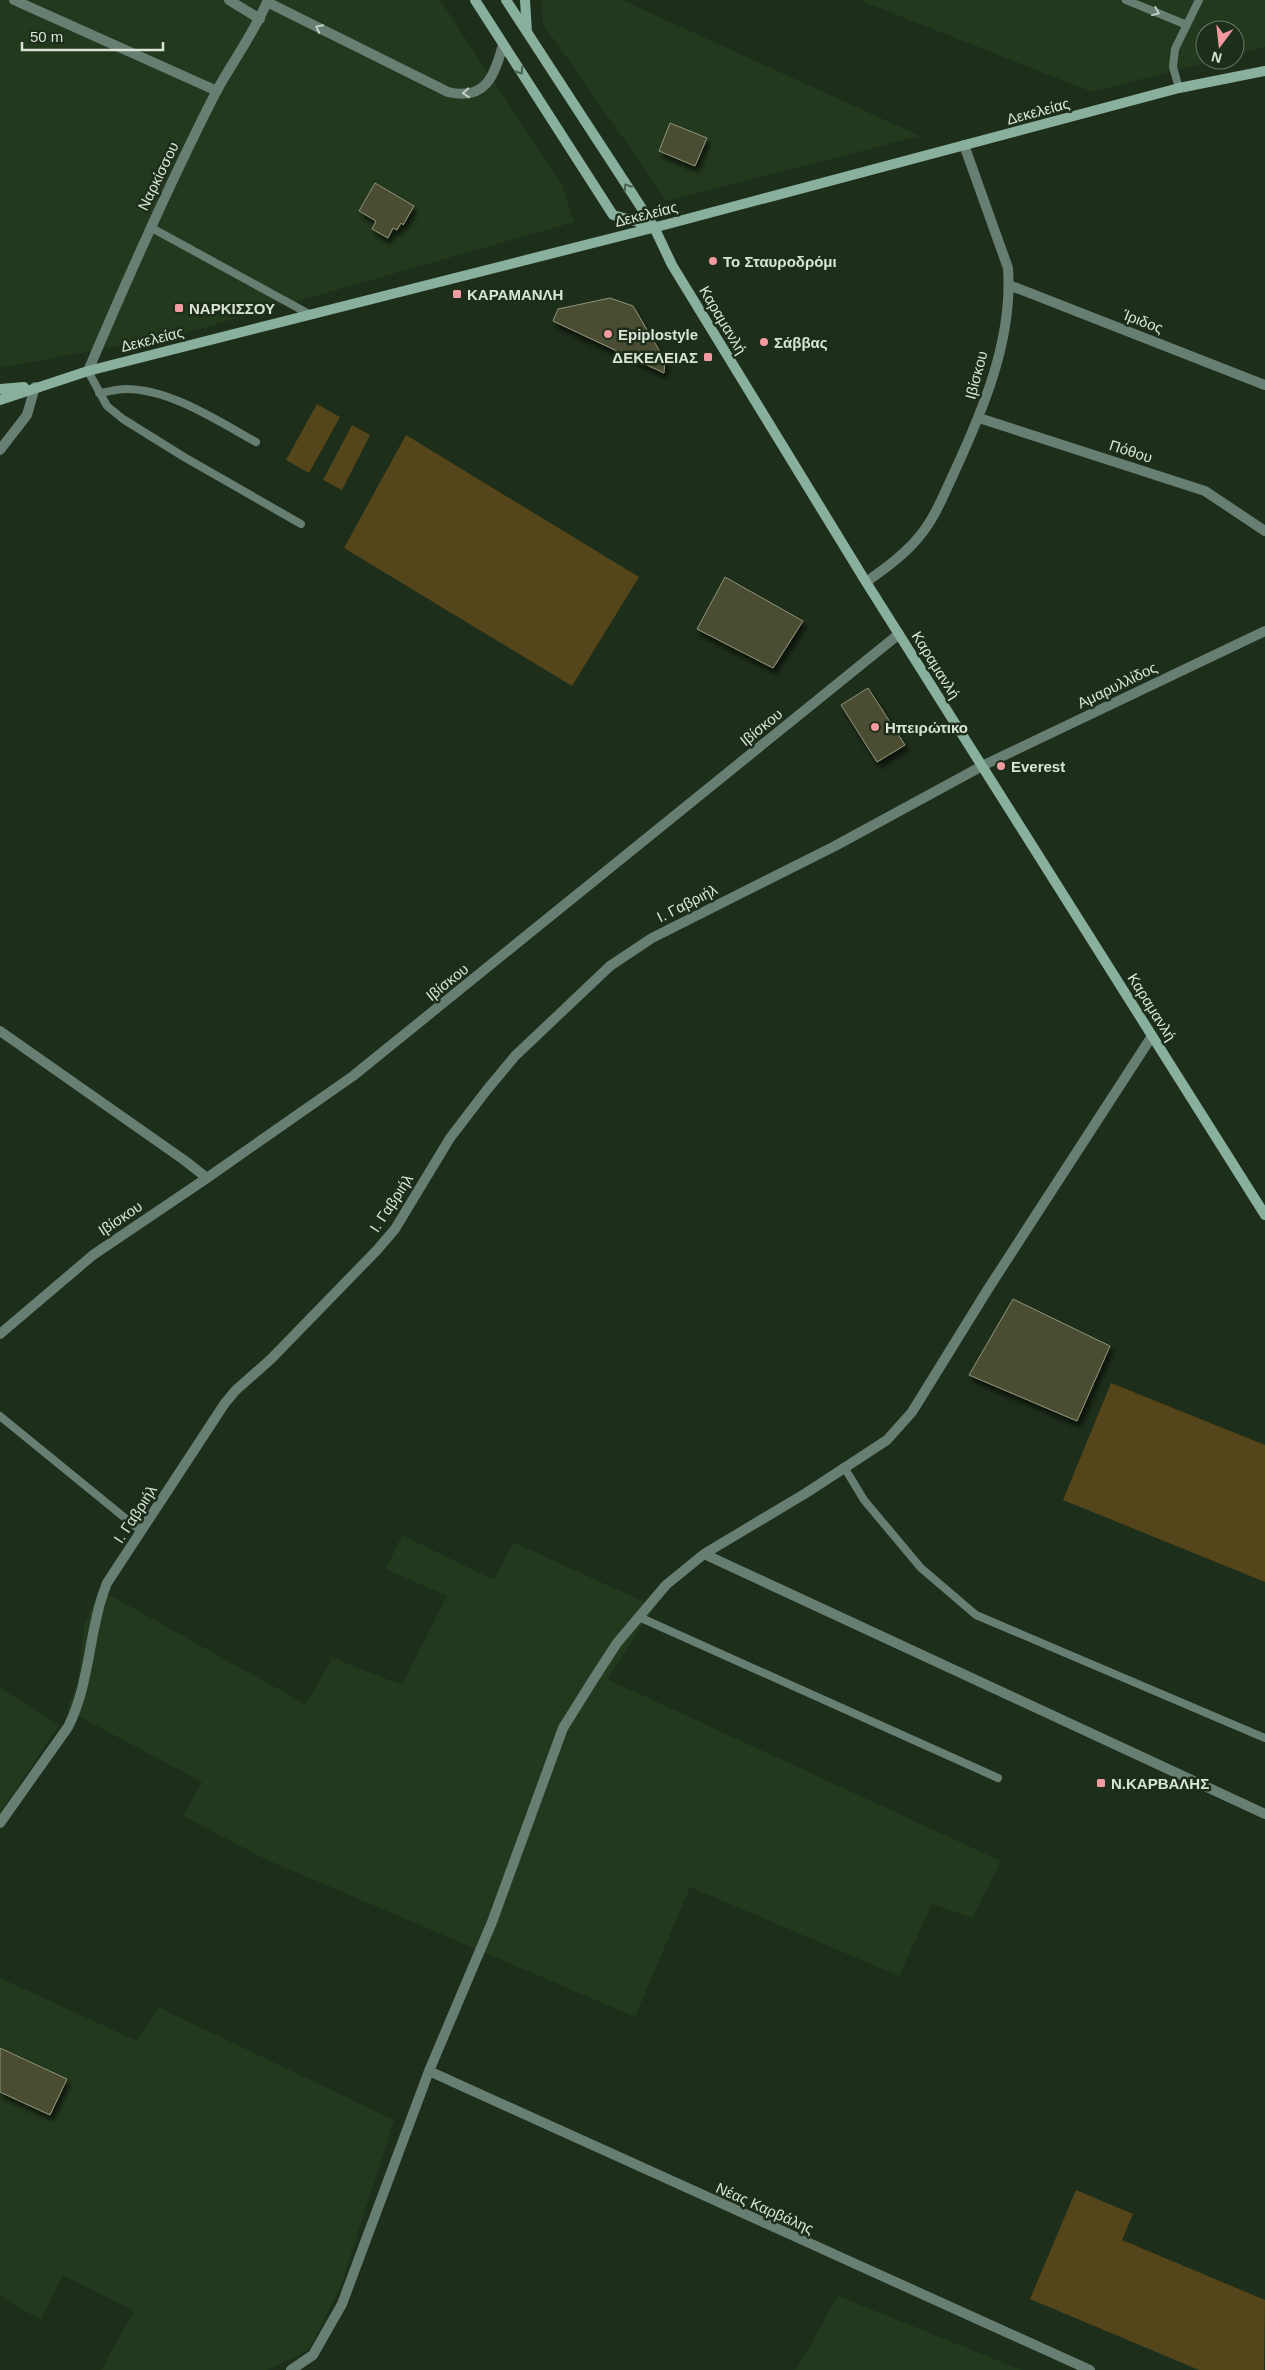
<svg xmlns="http://www.w3.org/2000/svg" width="1265" height="2370" font-family="Helvetica,sans-serif">
<style>
.built{fill:#23391e}
.green{fill:#54451a}
.building{fill:#4b4e33;stroke:#8f9476;filter:url(#shadow)}
.lines{fill:none;stroke-linecap:round;stroke-linejoin:round}
.service{stroke:#677e73;stroke-width:8}
.minor{stroke:#677e73;stroke-width:10}
.tertiary{stroke:#677e73;stroke-width:10}
.secondary{stroke:#89af9d;stroke-width:10}
.oneway{stroke:#c2d0c3}
.oneway2{stroke:#48624e}
.poi-dot{fill:#f49aa1;stroke:#1d2e1a;stroke-width:2}
.labels{text-anchor:middle;dominant-baseline:central;stroke-width:5;stroke-linejoin:round;paint-order:stroke}
.street-label{font-size:15px;fill:#d9e4d7;stroke:#1d2e1a}
.poi-label{font-size:15px;font-weight:bold;fill:#d9e4d7;stroke:#1d2e1a;text-anchor:start}
</style>
<defs>
<filter id="shadow"><feDropShadow dx="3" dy="5.5" stdDeviation="2.5" flood-color="#0009"/></filter>
</defs>
<rect width="100%" height="100%" fill="#1d2e1a"/>
<path class="built" d="M 0,0 L 440,0 L 562,184 L 574,222 L 182,334 L 0,368 Z
M 541,0 L 622,0 L 920,136 L 667,201 L 543,24 Z
M 859,0 L 1265,0 L 1265,47 L 1235,55 L 1235,30 L 1205,30 L 1205,60 L 1216,60 L 1092,92 Z
M 402,1535 L 494,1580 L 513,1542 L 655,1607 L 607,1679 L 1001,1861 L 972,1918 L 932,1904 L 899,1976 L 690,1887 L 635,2017 L 265,1859 L 183,1816 L 202,1782 L 67,1710 L 78,1682 L 84,1626 L 99,1589 L 305,1704 L 333,1658 L 402,1685 L 447,1596 L 386,1569 Z
M 0,1688 L 59,1725 L 0,1813 Z
M 0,1978 L 137,2041 L 158,2007 L 394,2120 L 340,2288 L 309,2350 L 267,2370 L 101,2370 L 134,2311 L 63,2275 L 41,2320 L 0,2296 Z
M 838,2296 L 1022,2370 L 796,2370 Z"/>
<path class="green" d="M 317,404 L 340,417 L 309,473 L 286,460 Z
M 352,425 L 370,435 L 342,490 L 323,480 Z
M 406,435 L 639,577 L 572,686 L 344,548 Z
M 1111,1383 L 1265,1445 L 1265,1582 L 1063,1500 Z
M 1076,2190 L 1133,2214 L 1122,2240 L 1265,2300 L 1264,2370 L 1199,2370 L 1030,2299 Z"/>
<path class="building" d="M 670,123 L 707,138 L 695,166 L 659,151 Z
M 375,183 L 414,206 L 403,225 L 401,223 L 397,230 L 393,228 L 388,238 L 372,229 L 376,221 L 359,211 Z
M 610,298 L 633,306 L 665,360 L 664,373 L 553,321 L 558,309 Z
M 725,577 L 803,621 L 773,668 L 697,629 Z
M 868,688 L 905,745 L 877,762 L 841,705 Z
M 1013,1299 L 1110,1346 L 1077,1421 L 969,1375 Z
M 0,2048 L 67,2079 L 50,2115 L 0,2092 Z"/>
<g class="lines">
<path class="service" d="M 1126,0 L 1187,25
M 1179,88 L 1173,67 L 1175,49 L 1199,0
M 150,227 L 311,315
M 88,371 L 107,406 L 123,419 L 184,457 L 301,524
M 99,393 C 108,392 117,389 126,389 C 170,389 218,421 256,442
M 0,1416 L 141,1531
M 844,1467 L 864,1500 L 921,1568 L 976,1615 L 1265,1738
M 639,1617 L 998,1778"/>
<path class="minor" d="M 14,0 L 217,91
M 229,0 L 260,19
M 267,2 L 448,92 C 486,101 494,76 503,45
M 1009,285 L 1265,385
M 88,371 C 128,277 169,184 216,92 C 233,61 254,33 268,0
M 979,418 L 1205,491 L 1265,531
M 0,450 L 27,415 L 35,387
M 866,582 C 884,569 904,555 918,538 C 934,520 943,496 953,475 C 983,410 1013,340 1008,268 L 964,145
M 0,1031 L 184,1160 L 207,1178
M 704,1554 L 1265,1814
M 0,1823 L 68,1727 C 91,1682 88,1630 107,1583 L 225,1403 L 236,1390 L 271,1359 L 377,1250 L 395,1229 L 450,1138 L 486,1091 L 515,1056 L 610,966 L 652,938 L 835,846 L 982,766 L 1265,631
M 429,2071 L 1090,2370
M 291,2370 L 313,2355 L 342,2304 L 429,2071 L 492,1922 L 563,1728 L 593,1680 L 617,1643 L 666,1585 L 704,1554 L 806,1493 L 887,1440 L 912,1412 L 988,1289 L 1152,1036"/>
<path class="tertiary" d="M 0,1334 L 93,1255 L 207,1178 L 353,1076 L 899,634"/>
<path class="secondary" d="M 475,0 L 613,215 L 653,226
M 506,0 L 654,227 L 672,265 L 866,582 L 1265,1215
M 525,0 L 527,32
M 0,389 L 24,387
M 0,400 L 88,371 L 668,224 L 1179,88 L 1265,71"/>
</g>
<defs><path id="oneway-chevron" d="M-2-3.5L2.5 0L-2 3.5" fill="none" stroke-width="1.6" stroke-linecap="round" stroke-linejoin="round" transform="scale(1.25)"/></defs>
<g class="oneway">
<use href="#oneway-chevron" transform="translate(1156 12) rotate(22)"/>
<use href="#oneway-chevron" transform="translate(319 28) rotate(-154)"/>
<use href="#oneway-chevron" transform="translate(466 93) rotate(175)"/>
</g>
<g class="oneway2">
<use href="#oneway-chevron" transform="translate(520 71) rotate(57)"/>
<use href="#oneway-chevron" transform="translate(627 187) rotate(-123)"/>
</g>
<g class="poi-dot">
<circle cx="713" cy="261" r="5"/>
<rect x="452" y="289" width="10" height="10" rx="2.5"/>
<rect x="174" y="303" width="10" height="10" rx="2.5"/>
<circle cx="608" cy="334" r="5"/>
<circle cx="764" cy="342" r="5"/>
<rect x="703" y="352" width="10" height="10" rx="2.5"/>
<circle cx="875" cy="727" r="5"/>
<circle cx="1001" cy="766" r="5"/>
<rect x="1096" y="1778" width="10" height="10" rx="2.5"/>
</g>
<g class="labels">
<g class="street-label">
<text transform="translate(1038 111) rotate(-15)">Δεκελείας</text>
<text transform="translate(158 176) rotate(-64)">Ναρκίσσου</text>
<text transform="translate(646 214) rotate(-14)">Δεκελείας</text>
<text transform="translate(723 320) rotate(59)">Καραμανλή</text>
<text transform="translate(1143 321) rotate(21)">Ίριδος</text>
<text transform="translate(152 339) rotate(-14)">Δεκελείας</text>
<text transform="translate(976 375) rotate(-75)">Ιβίσκου</text>
<text transform="translate(1131 451) rotate(18)">Πόθου</text>
<text transform="translate(936 665) rotate(58)">Καραμανλή</text>
<text transform="translate(1117 685) rotate(-26)">Αμαρυλλίδος</text>
<text transform="translate(761 727) rotate(-39)">Ιβίσκου</text>
<text transform="translate(687 903) rotate(-27)">Ι. Γαβριήλ</text>
<text transform="translate(447 982) rotate(-39)">Ιβίσκου</text>
<text transform="translate(1152 1007) rotate(58)">Καραμανλή</text>
<text transform="translate(391 1203) rotate(-57)">Ι. Γαβριήλ</text>
<text transform="translate(120 1218) rotate(-34)">Ιβίσκου</text>
<text transform="translate(135 1514) rotate(-57)">Ι. Γαβριήλ</text>
<text transform="translate(765 2208) rotate(24)">Νέας Καρβάλης</text>
</g>
<g class="poi-label">
<text x="723" y="261">Το Σταυροδρόμι</text>
<text x="467" y="294">ΚΑΡΑΜΑΝΛΗ</text>
<text x="189" y="308">ΝΑΡΚΙΣΣΟΥ</text>
<text x="618" y="334">Epiplostyle</text>
<text x="774" y="342">Σάββας</text>
<text x="698" y="357" text-anchor="end">ΔΕΚΕΛΕΙΑΣ</text>
<text x="885" y="727">Ηπειρώτικο</text>
<text x="1011" y="766">Everest</text>
<text x="1111" y="1783">Ν.ΚΑΡΒΑΛΗΣ</text>
</g>
</g>
<g transform="translate(1220 45) rotate(195)"><circle r="24" fill="#1d2e1a" stroke="#687766"/>
<path d="M0-4L9 19L0 12L-9 19Z" fill="#f49aa1"/>
<text y="-8" font-size="14" font-weight="bold" text-anchor="middle" fill="#d9e4d7">N</text>
</g>
<path d="M22 42v8h141v-8" fill="none" stroke="#d9e4d7" stroke-width="2.5"/>
<text x="30" y="42" font-size="15" fill="#d9e4d7" stroke="#1d2e1a" stroke-width="4" paint-order="stroke">50 m</text>
</svg>
